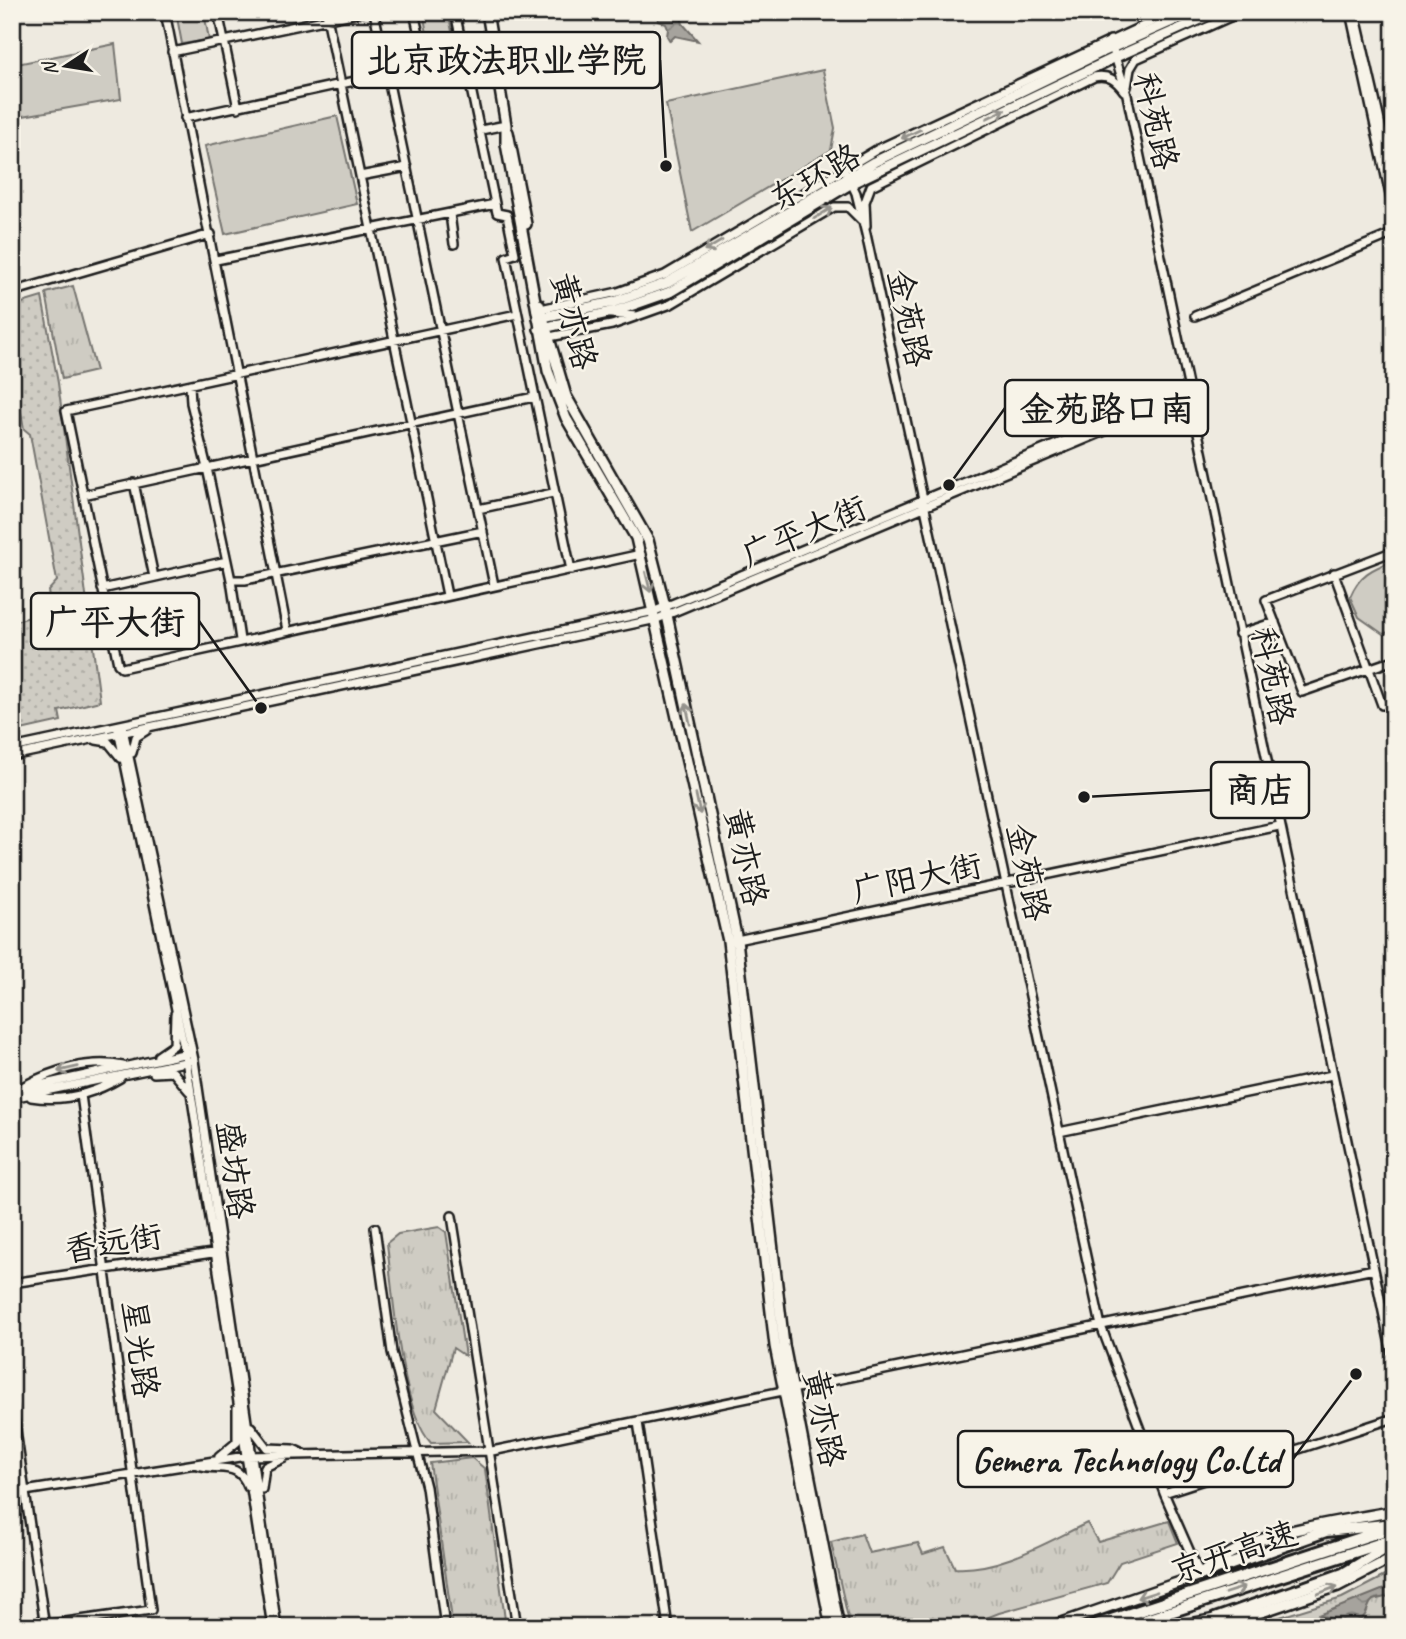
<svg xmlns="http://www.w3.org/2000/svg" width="1406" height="1639" font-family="Caveat,'LXGW WenKai TC',sans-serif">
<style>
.grass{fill:url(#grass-dots);stroke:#767470;stroke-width:2}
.park{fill:url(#park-tufts);stroke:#767470;stroke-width:2}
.garden{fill:#cfccc3;stroke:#767470;stroke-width:2}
.water{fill:url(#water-waves);stroke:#6f6d69;stroke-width:2}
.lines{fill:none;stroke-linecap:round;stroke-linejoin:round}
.minor-casing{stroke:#1c1c1c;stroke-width:12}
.major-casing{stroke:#1c1c1c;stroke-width:14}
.highway-casing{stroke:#1c1c1c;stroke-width:16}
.minor{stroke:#f7f3e8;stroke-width:7}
.major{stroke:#f7f3e8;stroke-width:9}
.highway{stroke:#f7f3e8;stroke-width:10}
.oneway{stroke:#94928c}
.labels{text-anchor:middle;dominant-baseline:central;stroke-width:5;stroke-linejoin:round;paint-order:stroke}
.street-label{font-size:33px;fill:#1c1c1c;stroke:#f7f3e8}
.leader{fill:none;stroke:#1c1c1c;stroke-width:2.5}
.callout-dot{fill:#1c1c1c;stroke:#f7f3e8;stroke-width:2.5}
.callout{fill:#f7f3e8;stroke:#1c1c1c;stroke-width:2.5}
.callout-label{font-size:35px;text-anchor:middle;font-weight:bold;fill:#1c1c1c}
</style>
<defs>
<pattern id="grass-dots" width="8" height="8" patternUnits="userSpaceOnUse" patternTransform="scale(1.75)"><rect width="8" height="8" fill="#cfccc3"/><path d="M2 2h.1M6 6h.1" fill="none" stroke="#b1afa7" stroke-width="1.8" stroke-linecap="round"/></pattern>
<pattern id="park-tufts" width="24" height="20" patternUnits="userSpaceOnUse" patternTransform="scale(1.75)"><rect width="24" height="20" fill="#cfccc3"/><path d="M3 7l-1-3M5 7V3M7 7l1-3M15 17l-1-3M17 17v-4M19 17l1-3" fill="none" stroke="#b1afa7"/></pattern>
<pattern id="water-waves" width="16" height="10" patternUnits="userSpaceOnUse" patternTransform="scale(1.75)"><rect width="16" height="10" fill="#a6a39d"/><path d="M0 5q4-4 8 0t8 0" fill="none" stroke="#86847f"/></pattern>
</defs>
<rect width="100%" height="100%" fill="#eeeae0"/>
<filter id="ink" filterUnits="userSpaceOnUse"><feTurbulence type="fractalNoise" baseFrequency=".0143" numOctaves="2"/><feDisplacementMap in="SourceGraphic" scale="14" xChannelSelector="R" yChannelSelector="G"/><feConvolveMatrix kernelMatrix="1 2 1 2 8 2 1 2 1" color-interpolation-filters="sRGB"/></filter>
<g filter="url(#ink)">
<path class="grass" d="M 42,297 L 58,383 L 100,701 L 59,711 L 61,721 L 12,732 L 12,622 L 52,611 L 48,591 L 57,581 L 30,434 L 24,429 L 12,362 L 12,306 Z"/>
<path class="park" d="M 73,286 L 96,371 L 62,379 L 46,293 Z
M 439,1227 L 446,1232 L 465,1356 L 453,1348 L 436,1409 L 468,1442 L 431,1443 C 401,1412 392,1288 387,1243 L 398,1234 Z
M 472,1458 L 485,1469 L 506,1627 L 453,1627 L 430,1463 Z
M 1169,1521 L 1178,1543 L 1120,1562 L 1107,1583 L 999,1613 L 971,1624 L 978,1627 L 850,1627 L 831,1542 L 862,1534 L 869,1553 L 918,1543 L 923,1554 L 945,1547 L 955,1568 C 1000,1571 1047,1542 1087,1523 L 1098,1542 Z
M 1394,1571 L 1394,1627 L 1247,1627 L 1342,1598 Z"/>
<path class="garden" d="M 176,12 L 204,12 L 209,40 L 182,44 Z
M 423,12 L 448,12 L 456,51 L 431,56 Z
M 115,44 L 121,99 L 17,117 L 12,65 Z
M 823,70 L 835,128 L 831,150 L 692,232 L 666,104 Z
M 337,116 L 357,204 L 225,234 L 205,146 Z
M 1394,561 L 1394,630 L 1383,634 L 1359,617 L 1350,597 C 1359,575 1372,568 1394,561 Z"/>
<path class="water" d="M 657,12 L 680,12 L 683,24 L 698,41 L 675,36 L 670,41 L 667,36 L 668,29 L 666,24 L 658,21 Z
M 1394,1585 L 1394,1595 L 1373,1600 C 1367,1605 1369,1609 1365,1615 C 1354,1632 1334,1622 1319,1615 Z"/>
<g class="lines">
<g class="minor-casing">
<path id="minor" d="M 165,12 L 287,630
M 218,12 L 238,108
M 326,12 L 447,595
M 374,12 L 494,585
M 414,12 L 426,66
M 455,12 L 497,213 L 507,215 L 515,254 L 506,257 L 571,570
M 1350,12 L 1394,213
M 1355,12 L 1394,182
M 1110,40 L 1127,95 L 1394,1364
M 172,52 L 362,12
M 1127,87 L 1130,69 L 1136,59 L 1241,12
M 185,118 L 465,57
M 481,130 L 506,125
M 844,168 L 856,193 L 866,234 L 1101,1326 L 1164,1493 L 1200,1575
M 360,176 L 407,167
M 450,214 L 454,244
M 866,226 L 865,202 L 871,186 L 1094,77 C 1108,74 1116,80 1124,91
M 216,260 L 495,204
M 12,292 L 211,234
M 536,310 L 618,292 L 665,275 L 878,149 L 1173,12
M 517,314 L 66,411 L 118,664 L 122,668 L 641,554
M 611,314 L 637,316
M 1195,316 L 1394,233
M 544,338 L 612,325 L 671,304 L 834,207 L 848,207 L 861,220
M 134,483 L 154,577
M 83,495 L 207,468 L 191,403 L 190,385
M 478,509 L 553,493
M 483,531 L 245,580 L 231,580 L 207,468 L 534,397
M 1394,551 L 1266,600 L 1302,692 L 1394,660
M 1334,573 L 1382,705 L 1394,704
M 231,580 L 240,640
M 102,589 L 227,561
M 1239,634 L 1275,622
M 123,729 L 194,1060 L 277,1627
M 118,730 L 185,1053 L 272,1627
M 96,740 L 108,742 L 121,758
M 12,748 L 655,611 L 1189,389
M 132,753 L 136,737 L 147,730
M 12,756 L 657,619 L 1191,395
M 732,941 L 1279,826
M 158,1056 L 174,1045 L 175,1014
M 154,1073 L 173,1072 L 189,1091
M 24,1086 C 53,1070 90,1059 123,1066
M 12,1091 L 188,1053
M 31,1097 C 63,1102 93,1094 120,1078
M 12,1098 L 190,1061
M 1059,1132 L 1332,1075
M 452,1216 L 517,1627
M 375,1228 L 392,1352 L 426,1487 L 445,1627
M 12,1283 L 219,1252
M 12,1404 L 45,1627
M 638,1422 L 668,1627
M 251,1427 L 267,1448 L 293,1449 L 304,1454
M 219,1457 L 237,1442 L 237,1408
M 197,1465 C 220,1472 238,1460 248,1487
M 262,1489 L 265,1467 L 284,1458
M 12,1493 L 246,1456 L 492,1451 L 1374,1269
M 1164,1493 L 1394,1418
M 30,1627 L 151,1610 L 81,1095"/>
</g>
<g class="major-casing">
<path id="major" d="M 487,12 L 506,125 L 506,144 L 548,371 L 566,418 L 636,538 L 728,941 L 775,1346 L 831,1627
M 508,132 L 526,224
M 539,304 L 566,396 L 648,540 L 665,606 L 737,940 L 784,1345 L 839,1627
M 538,318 L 614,302 L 667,283 L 874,162 L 1098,54 L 1193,12
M 539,329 L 616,311 L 670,292 L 852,183 L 1116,57 L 1217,12
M 1050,1627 L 1200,1575 C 1249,1529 1331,1524 1394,1511
M 1174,1627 L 1215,1619 L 1238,1620 L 1338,1586 L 1394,1557"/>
</g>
<g class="highway-casing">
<path id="highway" d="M 1200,1575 L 1326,1531 L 1384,1525
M 1215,1619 L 1343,1574 L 1393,1544
M 1090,1627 L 1394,1527
M 1124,1627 L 1394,1539"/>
</g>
<use href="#minor" class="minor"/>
<use href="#major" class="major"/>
<use href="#highway" class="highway"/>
</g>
<defs><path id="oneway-shaft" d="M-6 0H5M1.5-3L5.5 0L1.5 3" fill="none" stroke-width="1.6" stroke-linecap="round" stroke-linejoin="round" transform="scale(1.75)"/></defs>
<g class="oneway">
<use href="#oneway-shaft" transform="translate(996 114) rotate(-26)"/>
<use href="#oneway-shaft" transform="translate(911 134) rotate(155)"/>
<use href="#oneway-shaft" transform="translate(823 213) rotate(-32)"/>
<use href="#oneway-shaft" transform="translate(713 246) rotate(149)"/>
<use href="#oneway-shaft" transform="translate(648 582) rotate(76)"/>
<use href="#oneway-shaft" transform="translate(688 714) rotate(-102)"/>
<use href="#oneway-shaft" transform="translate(698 804) rotate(78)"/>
<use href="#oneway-shaft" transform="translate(68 1069) rotate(167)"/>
<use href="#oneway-shaft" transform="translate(1235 1590) rotate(-18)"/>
<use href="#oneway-shaft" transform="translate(1328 1590) rotate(-21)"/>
<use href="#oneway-shaft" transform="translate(1147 1595) rotate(162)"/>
</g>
</g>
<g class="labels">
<g class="street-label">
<text transform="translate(1156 121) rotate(77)">科苑路</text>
<text transform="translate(815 177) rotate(-30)">东环路</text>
<text transform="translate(909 318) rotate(78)">金苑路</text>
<text transform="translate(574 321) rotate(76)">黄亦路</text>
<text transform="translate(804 531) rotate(-23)">广平大街</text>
<text transform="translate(1273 676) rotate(78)">科苑路</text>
<text transform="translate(746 857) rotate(78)">黄亦路</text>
<text transform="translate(1028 872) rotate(78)">金苑路</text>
<text transform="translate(917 878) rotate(-12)">广阳大街</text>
<text transform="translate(235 1170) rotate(82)">盛坊路</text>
<text transform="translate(113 1243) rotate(-9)">香远街</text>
<text transform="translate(140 1349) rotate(82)">星光路</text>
<text transform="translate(824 1418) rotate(79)">黄亦路</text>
<text transform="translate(1234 1552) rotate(-18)">京开高速</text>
</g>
</g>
<path class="leader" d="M666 166L660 60M949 485L1005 408M261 708L199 621M1084 797L1211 790M1356 1374L1293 1459"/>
<g class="callout-dot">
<circle cx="666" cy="166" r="7"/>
<circle cx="949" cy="485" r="7"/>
<circle cx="261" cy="708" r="7"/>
<circle cx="1084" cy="797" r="7"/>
<circle cx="1356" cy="1374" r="7"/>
</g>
<g class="callout">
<rect x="352" y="32" width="308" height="56" rx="7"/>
<rect x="1005" y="380" width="203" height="56" rx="7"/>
<rect x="31" y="593" width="168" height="56" rx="7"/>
<rect x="1211" y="762" width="98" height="56" rx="7"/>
<rect x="958" y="1431" width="335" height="56" rx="7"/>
</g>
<g class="callout-label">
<text x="506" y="72">北京政法职业学院</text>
<text x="1107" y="421">金苑路口南</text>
<text x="115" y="634">广平大街</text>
<text x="1260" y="802">商店</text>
<text x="1126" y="1472">Gemera Technology Co.Ltd</text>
</g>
<rect width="1406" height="1639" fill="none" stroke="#f7f3e8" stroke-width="42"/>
<rect x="21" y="21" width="1364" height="1597" fill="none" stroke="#1c1c1c" stroke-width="2.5" filter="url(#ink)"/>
<g transform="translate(66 66) rotate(258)" stroke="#f7f3e8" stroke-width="5" paint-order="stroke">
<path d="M0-5L12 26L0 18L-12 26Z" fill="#1c1c1c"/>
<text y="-10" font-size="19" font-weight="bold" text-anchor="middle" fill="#1c1c1c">N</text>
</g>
</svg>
